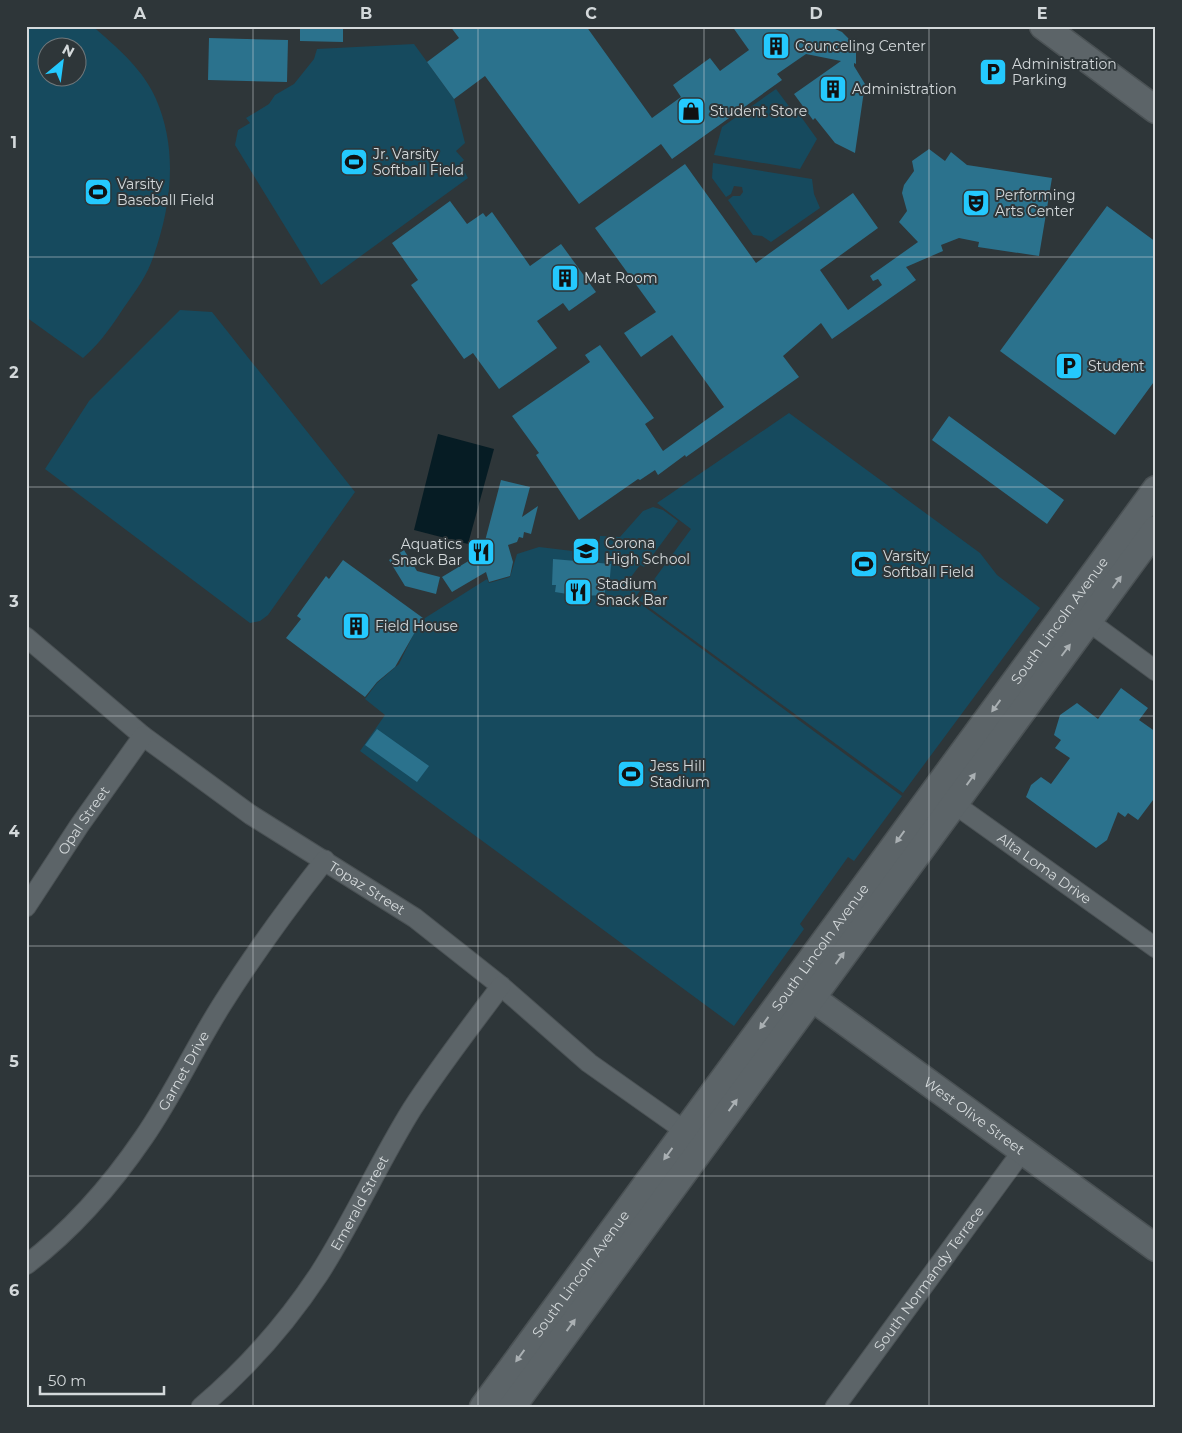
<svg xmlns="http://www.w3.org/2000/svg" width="1182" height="1433" font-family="Montserrat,sans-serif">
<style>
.green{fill:#164a5e;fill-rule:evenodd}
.water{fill:#061c24}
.building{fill:#2b728d}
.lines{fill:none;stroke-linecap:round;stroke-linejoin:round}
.street-casing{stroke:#4b5255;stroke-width:21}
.secondary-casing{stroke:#4b5255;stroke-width:29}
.street{stroke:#5c6468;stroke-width:19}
.secondary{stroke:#5c6468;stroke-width:26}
.oneway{fill:#aab0b3}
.grid{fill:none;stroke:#d4d9db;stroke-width:1;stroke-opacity:0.55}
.labels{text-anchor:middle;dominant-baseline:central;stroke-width:4;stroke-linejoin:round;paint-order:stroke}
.poi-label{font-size:14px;fill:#d4d9db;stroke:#2e3639;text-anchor:start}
.street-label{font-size:14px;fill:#d4d9db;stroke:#2e3639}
.neatline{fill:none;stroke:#d4d9db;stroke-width:2}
.grid-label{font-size:16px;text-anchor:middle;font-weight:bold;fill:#d4d9db}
</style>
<rect width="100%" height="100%" fill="#2e3639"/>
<path class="green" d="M 26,26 L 92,26 L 97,30 C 120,50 144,71 156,99 C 179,152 171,210 151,263 C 144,281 130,298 119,315 C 108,331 98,345 83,358 L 26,317 ZM 48,48 L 78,48 L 78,78 L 48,78 Z
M 414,44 L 454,99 L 465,143 L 456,151 L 464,160 L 460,164 L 468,178 L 321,285 L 235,145 L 238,130 L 250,123 L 246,118 L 269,104 L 275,95 L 294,84 L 314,59 L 317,49 Z
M 776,89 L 791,109 L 794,107 L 817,139 L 800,169 L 714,155 L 722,127 Z
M 713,163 L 812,179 L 814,194 L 820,208 L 771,242 L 762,236 L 753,235 L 728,200 L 733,196 L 740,196 L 743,192 L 742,187 L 734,186 L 731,194 L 726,197 L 712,178 Z
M 180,310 L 212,312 L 355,492 L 268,615 L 260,621 L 250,623 L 45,469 L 89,401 Z
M 789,413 L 980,553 L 997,575 L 1040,608 L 903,793 L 639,600 L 691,529 L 657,503 Z
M 653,507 L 663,510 L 678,521 L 644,567 L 640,565 L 628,581 L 640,591 L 634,599 L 902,796 L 854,861 L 848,857 L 800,924 L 804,929 L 734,1026 L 360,751 L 385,715 L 365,699 L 377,683 L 399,664 L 414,633 L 425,618 L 487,579 L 489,583 L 510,577 L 517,554 L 539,547 L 598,554 L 600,536 L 620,537 L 643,511 Z"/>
<path class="water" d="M 438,434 L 494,449 L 468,544 L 414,530 Z"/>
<path class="building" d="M 300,26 L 343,26 L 343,42 L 300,41 Z
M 450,26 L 586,26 L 652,118 L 681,97 L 673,85 L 710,58 L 720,71 L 749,50 L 732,26 L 823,26 L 833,28 L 842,32 L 849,39 L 854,51 L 856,49 L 856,64 L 854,63 L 854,66 L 865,84 L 855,153 L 835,143 L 815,118 L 813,120 L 794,94 L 841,61 L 806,54 L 777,74 L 782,80 L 672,159 L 661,144 L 579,204 L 485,76 L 454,99 L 427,62 L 459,38 Z
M 209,38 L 288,40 L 287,82 L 208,80 Z
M 929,149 L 945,161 L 951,152 L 967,165 L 1052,178 L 1039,256 L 978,247 L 979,242 L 959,238 L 941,245 L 943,251 L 906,267 L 916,280 L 832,339 L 821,323 L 783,356 L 799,377 L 686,457 L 685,455 L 658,475 L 655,470 L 640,480 L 638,479 L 579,520 L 536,455 L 539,453 L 512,416 L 590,362 L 585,355 L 600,345 L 654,418 L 645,424 L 663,451 L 724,407 L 672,335 L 641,357 L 624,333 L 656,312 L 595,228 L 685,164 L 756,263 L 853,193 L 878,228 L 820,270 L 848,310 L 882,285 L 878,279 L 873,281 L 870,276 L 918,242 L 899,222 L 907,211 L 902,193 L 904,185 L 914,171 L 912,161 Z
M 450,201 L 467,224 L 483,213 L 486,217 L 492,212 L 530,266 L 561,244 L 596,292 L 569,311 L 563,303 L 537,321 L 557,348 L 499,389 L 473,353 L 464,359 L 411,285 L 418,280 L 392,243 Z
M 1107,206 L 1156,242 L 1156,379 L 1115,435 L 1000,351 Z
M 949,416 L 1064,500 L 1047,524 L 932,440 Z
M 501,480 L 530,487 L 522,517 L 538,506 L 531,534 L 524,532 L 523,538 L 519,537 L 517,542 L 508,545 L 513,562 L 510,576 L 489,582 L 486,572 L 452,592 L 442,577 L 480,554 L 477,544 L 485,541 Z
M 404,550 L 417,571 L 440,577 L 436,594 L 405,586 L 389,560 Z
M 553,559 L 611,564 L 609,589 L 605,589 L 605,595 L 580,596 L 555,592 L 556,585 L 552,585 Z
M 343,560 L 423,618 L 395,667 L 377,682 L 365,697 L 286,638 L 301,619 L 297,616 L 326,576 L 329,579 Z
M 1121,688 L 1148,708 L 1139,720 L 1156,732 L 1156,796 L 1138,820 L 1128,813 L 1125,817 L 1118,812 L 1107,840 L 1096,848 L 1026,797 L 1031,785 L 1041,777 L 1051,784 L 1070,758 L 1055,748 L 1061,740 L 1054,735 L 1060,715 L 1077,703 L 1098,719 Z
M 377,729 L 429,766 L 417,782 L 365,745 Z"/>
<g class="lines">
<g class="street-casing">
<g id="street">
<path d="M 1088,621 L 1156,671"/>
<path id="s1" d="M 26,637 L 143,736 L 251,815 L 415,918 L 501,986 L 589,1063 L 695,1138"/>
<path id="s2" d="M 946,798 L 1156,948"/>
<path id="s3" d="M 26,907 L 79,826 L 143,736"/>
<path id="s4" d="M 26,1265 C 72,1230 112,1184 144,1137 C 173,1095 194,1049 221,1006 C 253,955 288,907 325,860"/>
<path id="s5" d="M 201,1407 C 247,1368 286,1324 319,1274 C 353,1221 379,1162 412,1109 C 440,1066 471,1026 501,986"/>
<path id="s6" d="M 835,1407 L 1023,1150"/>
</g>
</g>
<g class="secondary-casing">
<g id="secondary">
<path d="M 1043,26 L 1156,110"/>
<path id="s7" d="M 797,987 L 1156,1248"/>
<path id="s8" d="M 483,1407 L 1156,489"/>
<path d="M 512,1407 L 1156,529"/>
</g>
</g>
<use href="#street" class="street"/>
<use href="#secondary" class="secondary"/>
</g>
<defs><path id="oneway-solid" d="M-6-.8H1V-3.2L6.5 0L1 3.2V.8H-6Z" transform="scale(1.25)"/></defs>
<g class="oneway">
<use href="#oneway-solid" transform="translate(1117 582) rotate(-54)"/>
<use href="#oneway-solid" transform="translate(1066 650) rotate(-53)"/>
<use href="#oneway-solid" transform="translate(996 706) rotate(126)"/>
<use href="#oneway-solid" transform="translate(971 779) rotate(-54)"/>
<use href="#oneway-solid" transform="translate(900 837) rotate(126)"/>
<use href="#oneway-solid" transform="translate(840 958) rotate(-54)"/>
<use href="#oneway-solid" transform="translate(764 1023) rotate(126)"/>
<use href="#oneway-solid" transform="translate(733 1105) rotate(-54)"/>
<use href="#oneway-solid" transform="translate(668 1154) rotate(126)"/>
<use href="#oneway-solid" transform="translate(571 1325) rotate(-54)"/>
<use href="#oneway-solid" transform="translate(520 1356) rotate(126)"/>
</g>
<path class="grid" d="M 253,26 L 253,1407M 478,26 L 478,1407M 704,26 L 704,1407M 929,26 L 929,1407M 26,257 L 1156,257M 26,487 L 1156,487M 26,716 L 1156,716M 26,946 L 1156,946M 26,1176 L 1156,1176"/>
<defs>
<g id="building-square" transform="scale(1.4375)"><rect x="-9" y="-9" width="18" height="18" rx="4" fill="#24c9fe" stroke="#2e3639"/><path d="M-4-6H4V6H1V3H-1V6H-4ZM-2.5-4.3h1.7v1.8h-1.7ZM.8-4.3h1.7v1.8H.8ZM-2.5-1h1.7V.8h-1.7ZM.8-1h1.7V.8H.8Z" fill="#111"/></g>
<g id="parking-square" transform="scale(1.4375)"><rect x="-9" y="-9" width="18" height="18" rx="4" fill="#24c9fe" stroke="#2e3639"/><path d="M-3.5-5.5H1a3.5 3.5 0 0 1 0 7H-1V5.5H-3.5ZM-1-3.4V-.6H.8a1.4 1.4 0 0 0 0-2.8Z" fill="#111"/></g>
<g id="shop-square" transform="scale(1.4375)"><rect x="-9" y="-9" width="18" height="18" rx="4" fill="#24c9fe" stroke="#2e3639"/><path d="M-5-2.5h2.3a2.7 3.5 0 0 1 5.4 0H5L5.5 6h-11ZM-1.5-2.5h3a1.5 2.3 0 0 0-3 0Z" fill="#111"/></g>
<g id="stadium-square" transform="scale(1.4375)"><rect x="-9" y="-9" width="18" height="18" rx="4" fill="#24c9fe" stroke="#2e3639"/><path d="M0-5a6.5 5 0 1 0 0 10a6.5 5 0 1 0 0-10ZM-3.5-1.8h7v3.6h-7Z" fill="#111"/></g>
<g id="theatre-square" transform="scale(1.4375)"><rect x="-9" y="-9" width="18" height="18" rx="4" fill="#24c9fe" stroke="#2e3639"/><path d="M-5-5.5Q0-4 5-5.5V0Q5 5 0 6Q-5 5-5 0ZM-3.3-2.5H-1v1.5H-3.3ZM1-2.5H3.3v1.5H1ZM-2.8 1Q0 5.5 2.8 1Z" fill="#111"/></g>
<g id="school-square" transform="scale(1.4375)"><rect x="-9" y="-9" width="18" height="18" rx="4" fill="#24c9fe" stroke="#2e3639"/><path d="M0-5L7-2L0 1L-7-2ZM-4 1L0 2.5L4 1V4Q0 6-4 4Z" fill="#111"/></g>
<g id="restaurant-square" transform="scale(1.4375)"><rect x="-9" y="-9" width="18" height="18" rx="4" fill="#24c9fe" stroke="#2e3639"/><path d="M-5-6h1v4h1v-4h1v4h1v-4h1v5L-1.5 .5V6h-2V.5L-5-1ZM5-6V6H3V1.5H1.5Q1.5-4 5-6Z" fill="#111"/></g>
</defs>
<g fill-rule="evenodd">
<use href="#building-square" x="776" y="46"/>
<use href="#parking-square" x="993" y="72"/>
<use href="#building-square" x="833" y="89"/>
<use href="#shop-square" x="691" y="111"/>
<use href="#stadium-square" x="354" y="162"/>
<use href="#stadium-square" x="98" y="192"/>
<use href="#theatre-square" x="976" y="203"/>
<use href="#building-square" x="565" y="278"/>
<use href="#parking-square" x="1069" y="366"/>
<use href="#school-square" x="586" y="551"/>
<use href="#restaurant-square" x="481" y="552"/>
<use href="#stadium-square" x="864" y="564"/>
<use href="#restaurant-square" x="578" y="592"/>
<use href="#building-square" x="356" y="626"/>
<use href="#stadium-square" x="631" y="774"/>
</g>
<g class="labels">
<g class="poi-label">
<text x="795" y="46">Counceling Center</text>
<text x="1012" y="64">Administration<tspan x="1012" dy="16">Parking</tspan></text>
<text x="852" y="89">Administration</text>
<text x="710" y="111">Student Store</text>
<text x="373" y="154">Jr. Varsity<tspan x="373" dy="16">Softball Field</tspan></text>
<text x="117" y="184">Varsity<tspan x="117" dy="16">Baseball Field</tspan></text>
<text x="995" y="195">Performing<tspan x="995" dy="16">Arts Center</tspan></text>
<text x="584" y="278">Mat Room</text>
<text x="1088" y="366">Student</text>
<text x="605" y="543">Corona<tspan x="605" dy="16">High School</tspan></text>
<text x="462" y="544" text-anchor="end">Aquatics<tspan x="462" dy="16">Snack Bar</tspan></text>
<text x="883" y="556">Varsity<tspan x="883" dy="16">Softball Field</tspan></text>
<text x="597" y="584">Stadium<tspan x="597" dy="16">Snack Bar</tspan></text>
<text x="375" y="626">Field House</text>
<text x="650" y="766">Jess Hill<tspan x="650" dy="16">Stadium</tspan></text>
</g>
<g class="street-label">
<text stroke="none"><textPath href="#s8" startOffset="975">South Lincoln Avenue</textPath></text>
<text stroke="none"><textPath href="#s3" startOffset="104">Opal Street</textPath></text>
<text stroke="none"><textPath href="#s2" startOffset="121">Alta Loma Drive</textPath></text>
<text stroke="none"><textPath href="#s1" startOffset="424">Topaz Street</textPath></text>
<text stroke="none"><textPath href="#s8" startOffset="570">South Lincoln Avenue</textPath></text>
<text stroke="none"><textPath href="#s4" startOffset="252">Garnet Drive</textPath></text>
<text stroke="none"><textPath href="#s7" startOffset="219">West Olive Street</textPath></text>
<text stroke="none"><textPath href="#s5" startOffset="260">Emerald Street</textPath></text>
<text stroke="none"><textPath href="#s8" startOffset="165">South Lincoln Avenue</textPath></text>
<text stroke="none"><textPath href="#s6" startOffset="159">South Normandy Terrace</textPath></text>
</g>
</g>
<rect width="1182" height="1433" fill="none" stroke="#2e3639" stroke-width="55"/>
<g transform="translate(62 62) rotate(29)"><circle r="24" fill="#2e3639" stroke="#70777a"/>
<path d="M0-4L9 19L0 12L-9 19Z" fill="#24c9fe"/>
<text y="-8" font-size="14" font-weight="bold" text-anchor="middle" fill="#d4d9db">N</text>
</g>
<path d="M40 1386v8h124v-8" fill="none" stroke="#d4d9db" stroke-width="2.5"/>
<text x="48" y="1386" font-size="15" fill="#d4d9db" stroke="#2e3639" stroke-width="4" paint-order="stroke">50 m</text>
<rect x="28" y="28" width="1126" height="1378" class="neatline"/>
<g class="grid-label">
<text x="140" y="19">A</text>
<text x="366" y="19">B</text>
<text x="591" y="19">C</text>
<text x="816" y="19">D</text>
<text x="1042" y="19">E</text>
<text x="14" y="148">1</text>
<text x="14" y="378">2</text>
<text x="14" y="607">3</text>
<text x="14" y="837">4</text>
<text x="14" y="1067">5</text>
<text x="14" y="1296">6</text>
</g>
</svg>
